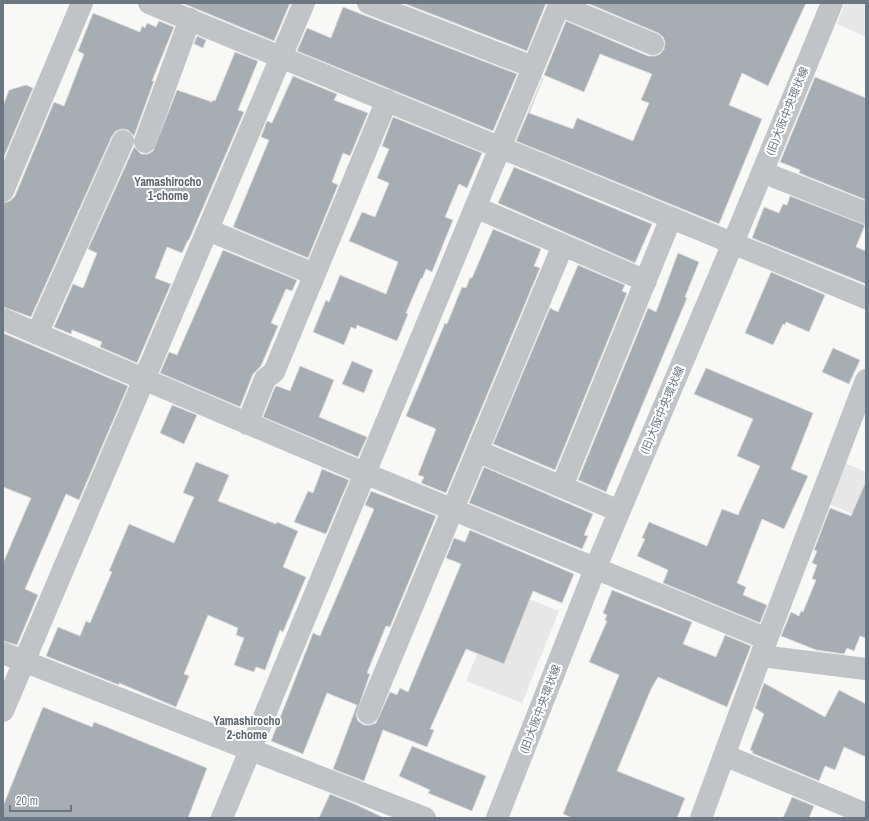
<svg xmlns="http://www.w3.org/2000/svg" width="869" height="821" font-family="'Archivo Narrow','Noto Sans JP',sans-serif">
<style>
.built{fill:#e6e7e6}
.building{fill:#a6adb3;stroke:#dadad9}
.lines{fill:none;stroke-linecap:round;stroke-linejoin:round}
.minor{stroke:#c0c4c7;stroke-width:22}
.labels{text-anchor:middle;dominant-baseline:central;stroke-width:4;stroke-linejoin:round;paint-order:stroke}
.street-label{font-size:11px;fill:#6b7884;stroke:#fff}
.neighbourhood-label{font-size:12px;font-weight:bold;fill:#58616a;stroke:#fff}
</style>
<rect width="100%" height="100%" fill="#f8f8f6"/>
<path class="built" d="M 845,3 L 866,3 L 866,37 L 837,24 Z
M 845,463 L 866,472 L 866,520 L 827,503 Z
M 503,589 L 559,611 L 522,703 L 466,681 Z"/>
<path class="building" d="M 182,3 L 290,3 L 274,41 Z
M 403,3 L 546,3 L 527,51 Z
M 587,3 L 806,3 L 768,86 L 742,73 L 729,105 L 762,119 L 719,224 L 516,141 L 543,78 L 529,113 L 573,129 L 577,118 L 633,141 L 649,103 L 641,100 L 652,74 L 600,54 L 584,92 L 544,75 L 566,21 L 648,56 L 655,56 L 660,54 L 664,49 L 665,42 L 663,37 L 658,33 Z
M 343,7 L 517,74 L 493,131 L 297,51 L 307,28 L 331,38 Z
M 93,13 L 140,32 L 142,26 L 145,28 L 147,23 L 156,27 L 159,21 L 174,27 L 152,81 L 154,81 L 134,136 L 128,130 L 122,129 L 116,131 L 112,136 L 31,317 L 3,307 L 3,203 L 10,201 L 15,196 L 54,102 L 64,106 L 84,54 L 78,51 Z
M 197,36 L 206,40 L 203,48 L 194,44 Z
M 235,52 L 258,61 L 238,110 L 244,112 L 189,240 L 188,240 L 182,253 L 167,247 L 155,278 L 171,284 L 137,363 L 100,347 L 102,342 L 72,330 L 71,334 L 54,327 L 73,284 L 83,288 L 97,253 L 88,249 L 134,147 L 141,154 L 148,154 L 153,151 L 177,90 L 212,102 L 213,100 L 215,101 Z
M 293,76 L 337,94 L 334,100 L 368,113 L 350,156 L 343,153 L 332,182 L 338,185 L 308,258 L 233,227 L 269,140 L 261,137 L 267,121 L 272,123 Z
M 815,77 L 866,98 L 866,200 L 799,173 L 800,170 L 780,162 Z
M 26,85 L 33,88 L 3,159 L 3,106 L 9,90 Z
M 393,117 L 482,153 L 467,188 L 459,184 L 445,217 L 453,220 L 432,272 L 426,269 L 422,279 L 421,278 L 406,313 L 408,314 L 397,341 L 357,325 L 356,329 L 351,327 L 344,345 L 313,332 L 326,300 L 329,302 L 340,275 L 386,294 L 398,262 L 349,241 L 362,212 L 375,217 L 389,183 L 377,178 L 389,149 L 382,146 Z
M 514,167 L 652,224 L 635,263 L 498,203 Z
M 790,196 L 865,225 L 856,247 L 866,251 L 866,284 L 752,238 L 764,207 L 779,213 L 783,204 L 787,205 Z
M 493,229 L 541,249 L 534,266 L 540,268 L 446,493 L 421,483 L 424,477 L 418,475 L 436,429 L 406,416 L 445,323 L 447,324 L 462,287 L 466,288 L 470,278 L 472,278 Z
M 223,250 L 297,280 L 292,291 L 286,289 L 271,323 L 278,326 L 261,366 L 253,374 L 240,407 L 160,373 L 169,352 L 177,355 Z
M 678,253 L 699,262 L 685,297 L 687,298 L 606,492 L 578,480 L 648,308 L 656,312 Z
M 578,265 L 625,285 L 622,291 L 627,293 L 555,470 L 493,444 L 550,308 L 558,312 Z
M 771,272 L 825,295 L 809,332 L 786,322 L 785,325 L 783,324 L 773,345 L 745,333 Z
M 3,333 L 128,386 L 79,500 L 66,494 L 25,589 L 38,595 L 17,645 L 3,641 L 3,563 L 31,498 L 3,487 Z
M 833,348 L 860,360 L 849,384 L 822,372 Z
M 352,361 L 373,370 L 364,393 L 342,384 Z
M 300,366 L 334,380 L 319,417 L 367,437 L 358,457 L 263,417 L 275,387 L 277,386 L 290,391 Z
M 706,368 L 813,413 L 791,469 L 808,476 L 784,529 L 762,519 L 737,583 L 746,587 L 743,595 L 767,605 L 760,623 L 663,583 L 668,570 L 637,556 L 645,539 L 642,538 L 649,522 L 707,546 L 722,509 L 738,515 L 760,466 L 737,456 L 753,419 L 694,394 Z
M 172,405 L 197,415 L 184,444 L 160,433 Z
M 196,462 L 229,475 L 218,501 L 276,524 L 277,522 L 298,531 L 283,567 L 306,577 L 283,632 L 280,630 L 265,670 L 256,667 L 254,672 L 234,665 L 244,638 L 236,635 L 238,628 L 208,615 L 184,674 L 189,676 L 176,707 L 119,683 L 119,685 L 46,656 L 58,627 L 80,636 L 86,621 L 90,623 L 112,572 L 109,571 L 129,524 L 174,543 L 194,497 L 183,493 Z
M 484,467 L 593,514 L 584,535 L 588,536 L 582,549 L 469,503 Z
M 322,469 L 349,480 L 326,534 L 294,522 L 308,491 L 313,493 Z
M 866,481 L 866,638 L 860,636 L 854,651 L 847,648 L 844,654 L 816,650 L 781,636 L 791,612 L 799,616 L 801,611 L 803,612 L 816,580 L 812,579 L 817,565 L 812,563 L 817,551 L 814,550 L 830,508 L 851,516 Z
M 371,491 L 436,516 L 390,627 L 386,626 L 367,673 L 370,674 L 356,714 L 358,721 L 364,725 L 370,725 L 376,723 L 390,692 L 397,695 L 400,688 L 408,692 L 461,564 L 446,558 L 454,538 L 465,542 L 470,530 L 574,574 L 562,603 L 533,591 L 504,664 L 466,649 L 430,729 L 434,730 L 427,747 L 383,730 L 364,781 L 333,769 L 357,705 L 327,693 L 303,754 L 271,741 L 313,633 L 320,636 L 374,509 L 365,505 Z
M 612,590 L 692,622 L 683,644 L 716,657 L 725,635 L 751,646 L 727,707 L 658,677 L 651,689 L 617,771 L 685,798 L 677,818 L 572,818 L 563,814 L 619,675 L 589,662 L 607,621 L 605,620 L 607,615 L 603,613 Z
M 764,683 L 825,717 L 839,690 L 866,704 L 866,757 L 844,747 L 835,770 L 825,766 L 819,781 L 752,753 L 753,751 L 750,750 L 764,714 L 755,708 Z
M 43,707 L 92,727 L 94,722 L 207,768 L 188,818 L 3,818 L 3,806 Z
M 412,746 L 486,776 L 472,811 L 428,793 L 430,790 L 399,776 Z
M 330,794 L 355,804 L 384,818 L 319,818 Z
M 792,797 L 814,806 L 809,818 L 783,818 Z"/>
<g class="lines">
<path class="minor" d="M 149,3 L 866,298
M 368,3 L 533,67
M 559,5 L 653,44
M 145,142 L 190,19
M 762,172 L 866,213
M 3,191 L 82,3
M 475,207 L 646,281
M 208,230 L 314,274
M 3,319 L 364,473 L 767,639
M 37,334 L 123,141
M 247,424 L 265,379 L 274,372 L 387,100
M 477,451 L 619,511
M 562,486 L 671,218
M 3,653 L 425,818
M 761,656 L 866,669
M 3,711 L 304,3
M 368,713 L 563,245
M 724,755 L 866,814
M 222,818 L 560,3
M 497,818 L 595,569 L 733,243 L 832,3
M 701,818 L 767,639 L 866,380"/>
</g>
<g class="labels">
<g class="street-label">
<text transform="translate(787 111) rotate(-68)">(旧)大阪中央環状線</text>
<text transform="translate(662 410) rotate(-67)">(旧)大阪中央環状線</text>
<text transform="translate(540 709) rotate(-69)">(旧)大阪中央環状線</text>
</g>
<g class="neighbourhood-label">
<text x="168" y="182">Yamashirocho<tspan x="168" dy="14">1-chome</tspan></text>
<text x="247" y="721">Yamashirocho<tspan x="247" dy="14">2-chome</tspan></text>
</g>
</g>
<rect width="869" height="821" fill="none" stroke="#6b7884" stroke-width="8"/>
<path d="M10 805v6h61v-6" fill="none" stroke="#6b7884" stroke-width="2"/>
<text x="16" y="805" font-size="12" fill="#6b7884" stroke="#ffffff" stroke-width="3" paint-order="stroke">20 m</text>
</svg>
